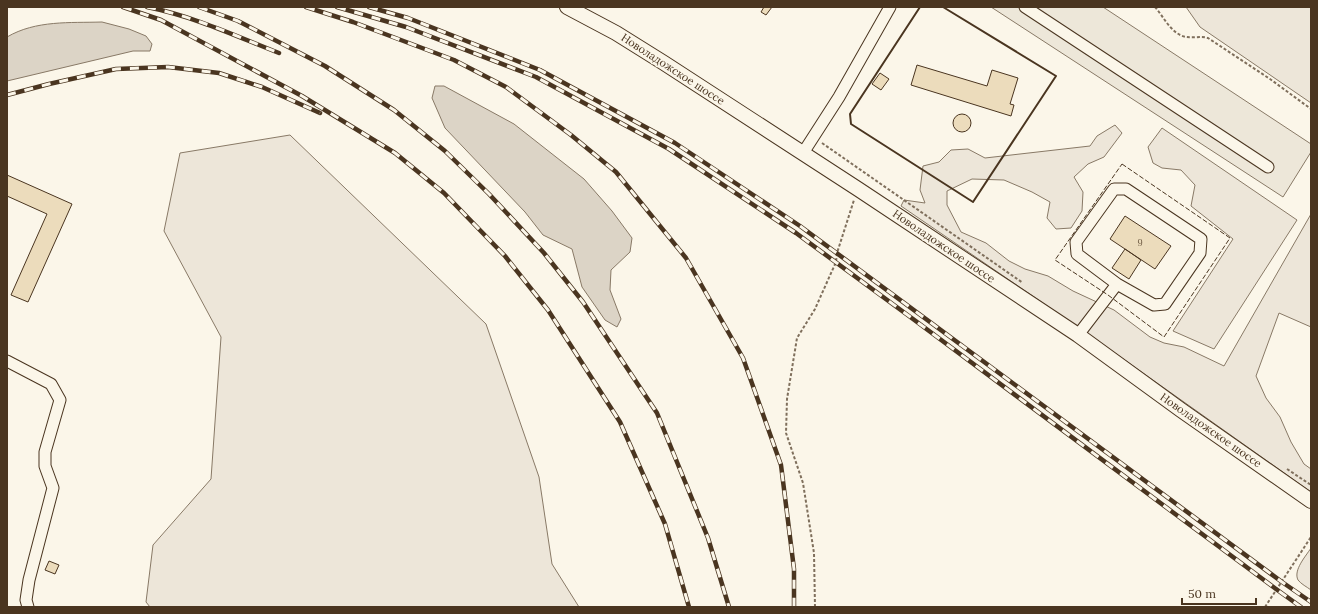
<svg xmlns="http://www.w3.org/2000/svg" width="1318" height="614" font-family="Lora,serif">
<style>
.green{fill:#ede6d9;stroke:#887966}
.parking{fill:#ede7d9;stroke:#887966}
.water{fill:#dcd4c6;stroke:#887966}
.building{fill:#ecdcbc;stroke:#4a3520}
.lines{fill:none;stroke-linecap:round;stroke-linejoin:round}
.minor-casing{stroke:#4a3520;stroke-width:13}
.major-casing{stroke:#4a3520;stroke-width:16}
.path{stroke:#7f6f5c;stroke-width:2;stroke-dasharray:3 2;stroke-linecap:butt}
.minor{stroke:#fbf6e9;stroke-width:11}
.major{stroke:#fbf6e9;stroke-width:14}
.rail-casing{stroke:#4a3520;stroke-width:4.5}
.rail{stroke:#fbf6e9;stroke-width:3;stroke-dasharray:9;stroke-linecap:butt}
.fence{stroke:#4a3520;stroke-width:1;stroke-dasharray:5 2;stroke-linecap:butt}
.wall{stroke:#4a3520;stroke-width:2}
.labels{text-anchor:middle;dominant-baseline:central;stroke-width:3;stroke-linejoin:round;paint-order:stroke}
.number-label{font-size:9px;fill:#725f47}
.street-label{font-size:11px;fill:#4a3520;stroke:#fbf6e9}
</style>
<rect width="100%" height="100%" fill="#fbf6e9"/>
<path class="green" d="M 1186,7 L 1311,7 L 1311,103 L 1200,27 Z
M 1115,125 L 1122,133 L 1104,157 L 1088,164 L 1074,177 L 1083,192 L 1082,211 L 1071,228 L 1056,229 L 1047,218 L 1050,202 L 1032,192 L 1004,180 L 972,179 L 947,191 L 947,205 L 961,232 L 986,243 L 1009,261 L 1025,269 L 1048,276 L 1073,291 L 1114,310 L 1150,337 L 1164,343 L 1184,347 L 1224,366 L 1311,214 L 1311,327 L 1279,313 L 1256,376 L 1266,398 L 1280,417 L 1291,442 L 1304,464 L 1311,469 L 1311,492 L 1078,327 L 901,206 L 904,200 L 925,203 L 920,190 L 923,166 L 939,162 L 951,150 L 968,149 L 985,158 L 1090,146 L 1097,136 Z
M 1162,128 L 1297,220 L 1214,349 L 1173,331 L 1233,239 L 1191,206 L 1195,185 L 1181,170 L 1162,168 L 1153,163 L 1148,147 Z
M 290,135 L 486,324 L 539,477 L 552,564 L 579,607 L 150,607 L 146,602 L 153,545 L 211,479 L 221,337 L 164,231 L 180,153 Z
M 1311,548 L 1311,590 C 1307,587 1301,584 1298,580 C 1293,570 1306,556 1311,548 Z"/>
<path class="parking" d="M 991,7 L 1103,7 L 1311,144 L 1311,152 L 1283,197 Z"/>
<path class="water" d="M 102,22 L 129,29 L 146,36 L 152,44 L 150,51 L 133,51 L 7,81 L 7,37 C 36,20 70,23 102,22 Z
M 435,86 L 444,86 L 514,124 L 584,179 L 612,211 L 632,238 L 630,252 L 611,270 L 610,290 L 621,319 L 617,327 L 605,320 L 582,287 L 572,249 L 543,235 L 525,212 L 445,128 L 432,98 Z"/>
<path class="building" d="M 764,7 L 772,7 L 766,15 L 761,12 Z
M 917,65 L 987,86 L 992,70 L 1018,78 L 1010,104 L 1014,105 L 1011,116 L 911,85 Z
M 880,73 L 889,79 L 881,90 L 872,84 Z
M953 123a9 9 0 1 1 18 0a9 9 0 1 1-18 0Z
M 7,175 L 72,204 L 28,302 L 11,295 L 47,214 L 7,196 Z
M 1125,216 L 1171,246 L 1155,269 L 1110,239 Z
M 1125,249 L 1141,260 L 1129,279 L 1112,268 Z
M 49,561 L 59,565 L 55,574 L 45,570 Z"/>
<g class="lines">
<g class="minor-casing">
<path id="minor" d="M 1025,7 L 1268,167
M 803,153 L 839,97 L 890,7
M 1114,189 L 1126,189 L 1201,239 L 1200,253 L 1165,304 L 1154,305 L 1117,284 L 1077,254 L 1076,242 Z
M 1078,335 L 1117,284
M 7,361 L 51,384 L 60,400 L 45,452 L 45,466 L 53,488 L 29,580 L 26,600 L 28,607"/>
</g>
<g class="major-casing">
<path id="major" d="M 567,7 L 616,33 L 664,63 L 858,189 L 1078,335 L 1181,410 L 1311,501"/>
</g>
<path class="path" d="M 1155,7 C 1164,17 1171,34 1186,37 C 1193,38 1201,36 1208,38 L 1270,79 L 1311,109
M 822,143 L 1023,283
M 1287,469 L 1311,485
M 815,607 L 814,553 L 803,483 L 786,433 L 787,399 L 797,338 L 815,309 L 836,262 L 837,253 L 854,200
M 1265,607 L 1311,537"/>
<use href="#minor" class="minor"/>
<use href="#major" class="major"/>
<g class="rail-casing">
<path id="rail" d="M 123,7 L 161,20 L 302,96 L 395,153 L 444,193 L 505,256 L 548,310 L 620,422 L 665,524 L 689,607
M 147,7 C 193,16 236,36 279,53
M 199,7 L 238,21 L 325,66 L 394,110 L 445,151 L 489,194 L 544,253 L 583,302 L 657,413 L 708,538 L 729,607
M 306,7 L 353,22 L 454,60 L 506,87 L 571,135 L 616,172 L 686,258 L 743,358 L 781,465 L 794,569 L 794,607
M 337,7 L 406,27 L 536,77 L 669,149 L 796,233 L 913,319 L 1276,589 L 1301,607
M 369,7 L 408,18 L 540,70 L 675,143 L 800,226 L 1282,582 L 1311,602
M 7,95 L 49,84 L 116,69 L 168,67 L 219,73 L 262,87 L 320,113"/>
</g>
<use href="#rail" class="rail"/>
<path class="fence" d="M 1122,164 L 1230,238 L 1164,337 L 1108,295 L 1055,260 Z"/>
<path class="wall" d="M 920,7 L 850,114 L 851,124 L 973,202 L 1056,76 L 943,7"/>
</g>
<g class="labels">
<g class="number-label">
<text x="1140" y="242">9</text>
</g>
<g class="street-label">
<text transform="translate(673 69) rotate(33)">Новоладожское шоссе</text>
<text transform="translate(944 246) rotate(34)">Новоладожское шоссе</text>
<text transform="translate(1211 430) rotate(35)">Новоладожское шоссе</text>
</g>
</g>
<rect width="1318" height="614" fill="none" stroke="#4a3520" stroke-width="16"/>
<path d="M1182 598v6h74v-6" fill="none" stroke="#4a3520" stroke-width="2"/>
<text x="1188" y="598" font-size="12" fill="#4a3520" stroke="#fbf6e9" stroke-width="3" paint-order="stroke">50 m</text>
</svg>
